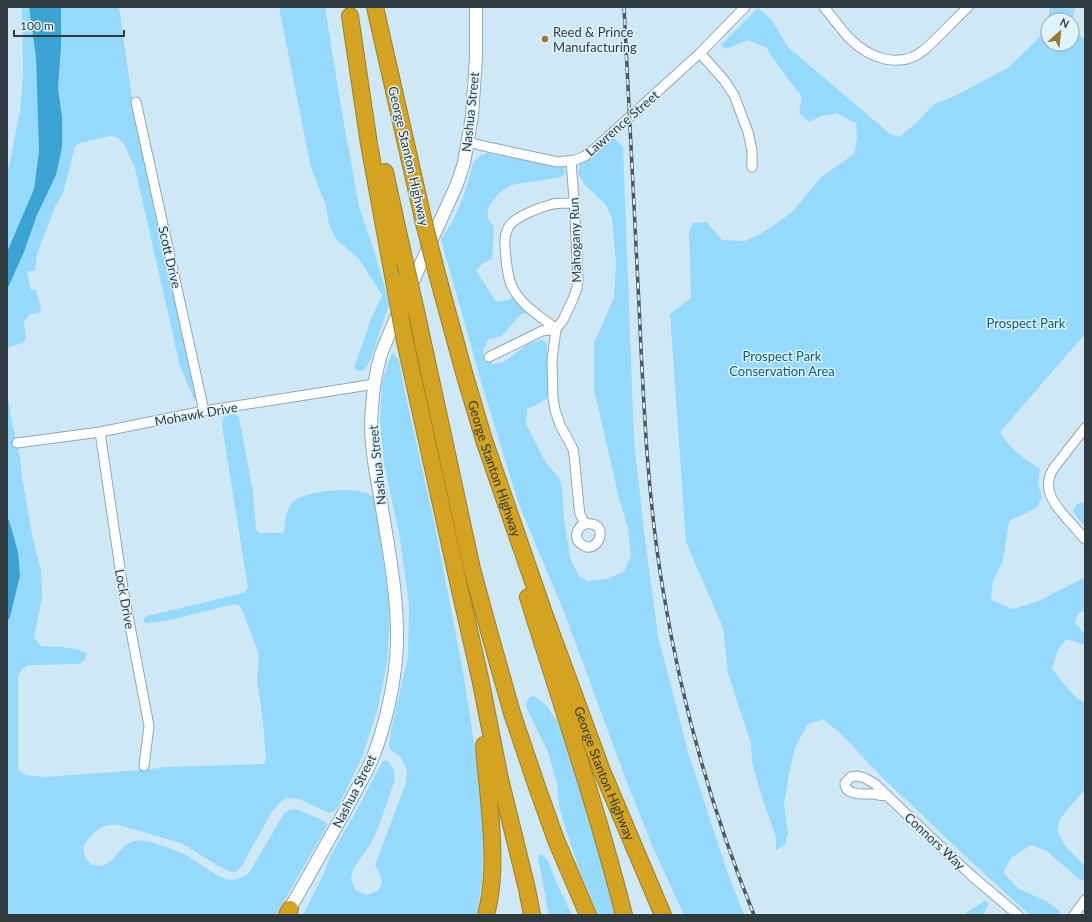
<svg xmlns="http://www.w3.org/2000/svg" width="1092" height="922" font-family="Lato,sans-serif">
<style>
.green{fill:#95dafc}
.water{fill:#3aa3d1}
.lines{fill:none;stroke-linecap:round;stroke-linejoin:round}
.minor-casing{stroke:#8fa8b5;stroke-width:11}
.secondary-casing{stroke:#8fa8b5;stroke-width:14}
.motorway-casing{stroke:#9b7f2c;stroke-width:18}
.minor{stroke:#fff;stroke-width:9}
.secondary{stroke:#fff;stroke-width:12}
.motorway{stroke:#d4a321;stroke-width:16}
.rail-casing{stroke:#4c5960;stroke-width:3.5}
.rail{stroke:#dff4ff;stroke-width:2;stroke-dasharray:6;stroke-linecap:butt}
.motorway-bridge-casing{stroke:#9b7f2c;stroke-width:18;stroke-linecap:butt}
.motorway-bridge{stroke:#d4a321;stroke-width:16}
.poi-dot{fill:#9c7924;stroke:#dff4ff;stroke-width:1.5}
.labels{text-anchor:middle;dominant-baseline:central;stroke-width:3;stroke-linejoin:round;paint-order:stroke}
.poi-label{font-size:13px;fill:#303b40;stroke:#dff4ff;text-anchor:start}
.street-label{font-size:13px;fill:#303b40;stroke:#dff4ff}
.park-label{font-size:13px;fill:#095d7c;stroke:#dff4ff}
</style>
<rect width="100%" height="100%" fill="#cee8f5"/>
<path class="green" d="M 22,7 L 29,7 L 36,58 L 39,151 L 34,189 L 7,252 L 7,177 L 20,111 L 23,77 Z
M 61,7 L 119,7 L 135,120 L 197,398 L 195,399 L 193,397 L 180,366 L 135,168 L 124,144 L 117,137 L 110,136 L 80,143 L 75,146 L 63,193 L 55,207 L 37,254 L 36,262 L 36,270 L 27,272 L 31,290 L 35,289 L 41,307 L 40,312 L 29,315 L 24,322 L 26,337 L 23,343 L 9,347 L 7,354 L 7,290 L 24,252 L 37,215 L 62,117 L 58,88 L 61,48 Z
M 279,7 L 325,7 L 341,107 L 359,207 L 374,251 L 390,305 L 385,316 L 371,359 L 364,370 L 358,371 L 354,368 L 371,319 L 382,295 L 359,259 L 336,239 L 329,225 L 326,206 L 311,168 Z
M 1050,7 L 1076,7 L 1073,14 L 1075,30 L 1085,40 L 1085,334 L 1000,432 C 1011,450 1023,458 1040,469 L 1038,483 L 1042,498 L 1036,508 L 1009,521 L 1003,561 L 993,581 L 991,600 L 1013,609 L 1039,601 L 1085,577 L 1085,610 L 1079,613 L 1075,622 L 1083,632 L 1085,632 L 1085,645 L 1066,639 L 1058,650 L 1052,668 C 1061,680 1071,696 1085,703 L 1085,789 L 1060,819 L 1057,830 L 1065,846 L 1085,866 L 1085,880 L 1080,880 L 1047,851 L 1031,845 L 1011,858 L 1003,873 L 1019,889 L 1046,901 L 1059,910 L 1060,915 L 1030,915 C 980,871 932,824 883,778 C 863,758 845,736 823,719 L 808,724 L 795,747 L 789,774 L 784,805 L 788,832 L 785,845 L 776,850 L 776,837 L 761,794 L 752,762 L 751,744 L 728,673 L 723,628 L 686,542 L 670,314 L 691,298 L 689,231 L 693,223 L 706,222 L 722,240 L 745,241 L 760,234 L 776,224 L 793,211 L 820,178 L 854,154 L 857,139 L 856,123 L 837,113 L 821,116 L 809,122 L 799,113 L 802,97 L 774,60 L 766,47 L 747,40 L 726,49 L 721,45 L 758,8 L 771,19 L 788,47 L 890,134 L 900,137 L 916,123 L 934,104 L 957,95 L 1009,67 L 1038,39 L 1048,23 L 1048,44 L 1072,44 L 1072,20 L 1048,20 Z
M 614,138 L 623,147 L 634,440 L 644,531 L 658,636 L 688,752 L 727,871 L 744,915 L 684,915 L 654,850 L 628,785 L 564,612 L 518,502 L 483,388 L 441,239 L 452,222 L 463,198 L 473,164 L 478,157 L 486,153 L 564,167 L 565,173 L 562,177 L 511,185 L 499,193 L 489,206 L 487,217 L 494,227 L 492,259 L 482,264 L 476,270 L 496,302 L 509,300 L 513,297 L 522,304 L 526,313 L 520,315 L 502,336 L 489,339 L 483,350 L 484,361 C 504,371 513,352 529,344 C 533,342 538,341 542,340 L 547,343 C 546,361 550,381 547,398 L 540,403 L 527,409 L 526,424 L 547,465 L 559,477 L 562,488 L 564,520 L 571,561 L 579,576 L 588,581 L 606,579 L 624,572 L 631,556 L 628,528 L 619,498 L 594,389 L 594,343 L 614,298 L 616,263 L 612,218 L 606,205 L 584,184 L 578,173 L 580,164 Z
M 393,353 L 399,360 L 404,388 L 435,526 L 463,672 L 477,761 L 483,821 L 482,881 L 477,915 L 303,915 L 326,869 L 330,856 L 353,817 L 381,764 L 384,760 L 389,762 L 394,770 L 395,780 L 378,828 L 370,845 L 353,869 L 351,878 L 355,890 L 367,895 L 379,890 L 382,882 L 379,872 L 375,865 L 406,783 L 407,773 L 405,765 L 400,757 L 390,749 L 389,745 L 391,731 L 408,656 L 409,605 L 400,538 L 384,463 L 380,421 L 382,382 L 391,355 Z
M 7,391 L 12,423 L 20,457 L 22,477 L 31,530 L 41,571 L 42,597 L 34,638 L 41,646 C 54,647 77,646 87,654 L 85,660 L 79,664 L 28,665 L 22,669 L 18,676 L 18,770 L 25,775 L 43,777 L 141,770 L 167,767 L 264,764 L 266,759 L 263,722 L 257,680 L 259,655 L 243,612 L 240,606 L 235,604 L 170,620 L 149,623 L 145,623 L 143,619 L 147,616 L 239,594 L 245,592 L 248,588 L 222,425 C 223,416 225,416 234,414 L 239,417 L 253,492 L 256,530 L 259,533 L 282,533 L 284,531 C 285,520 286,510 293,502 C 304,490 364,484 374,498 L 386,579 L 390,615 L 387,663 L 378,708 L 362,757 L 338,807 L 333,812 L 329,813 L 299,799 L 287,798 L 281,801 L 273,810 L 241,867 C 239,869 237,872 234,872 C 226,873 191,848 181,843 L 119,825 C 101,823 93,832 83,846 L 85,857 L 91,865 C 94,865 97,866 100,866 C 119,864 118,837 146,841 C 156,843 175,850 184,854 C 196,860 219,880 232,880 C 239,879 244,876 249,873 L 284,813 L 290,810 L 297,809 L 326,822 L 327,826 L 276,915 L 7,915 L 7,622 L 10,617 L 20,576 L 11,527 L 7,515 Z
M 1085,502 L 1085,526 L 1083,525 L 1073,511 L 1077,504 Z
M 534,696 L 547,706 L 558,722 L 569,744 L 618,915 L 598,915 L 580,872 L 564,824 L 559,805 L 557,784 L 548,752 L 526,707 L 528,698 Z
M 541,854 L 547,859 L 555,879 L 572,915 L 549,915 L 538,857 Z
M 985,901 L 989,904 L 983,915 L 964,915 L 968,911 Z"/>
<path class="water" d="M 29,7 L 61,7 L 61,48 L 58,88 L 62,117 L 62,147 L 56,175 L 37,215 L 24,252 L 7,290 L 7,252 L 34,189 L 39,151 L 36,58 Z
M 7,515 L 11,527 L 18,552 L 20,576 L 10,617 L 7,622 Z"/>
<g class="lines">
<g class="minor-casing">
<path id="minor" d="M 824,7 C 832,17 840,28 849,38 C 869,58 900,70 924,50 C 939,37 953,21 968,7
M 700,53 L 724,80 L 734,95 L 748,132 L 752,151 L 752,167
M 136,102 L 204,411
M 468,142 L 488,147 L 558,162 L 575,160 L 585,156 L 592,151 L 700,53 L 745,7
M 571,161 L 574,199 L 578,279 L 577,288 L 573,299 L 563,320 L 556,329 L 552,360 L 553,398 L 555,410 L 560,425 L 573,449 L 574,455 L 579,507 L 580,514 L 585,524 C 577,527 573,538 581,544 C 598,558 612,520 585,524
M 556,329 C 542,317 523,307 514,290 C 508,281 507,268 506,258 C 505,247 503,238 508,228 C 513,217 541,207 553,204 C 560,203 567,203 574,203
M 489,357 L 542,331 L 556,329
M 1085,428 L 1053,469 C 1041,490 1055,505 1068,520 C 1074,526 1079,533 1085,539
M 100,432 L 123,589 L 149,726 L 144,766
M 17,443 L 100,432 L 204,411 L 375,384
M 887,796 C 882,796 878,795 873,794 C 864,794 845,796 845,783 L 851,777 L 857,776 L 865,778 L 875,784 L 921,828 L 972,876 L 1018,915
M 1074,915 L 1085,900"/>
</g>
<g class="secondary-casing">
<path id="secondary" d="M 409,290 L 457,184 L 464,163 L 472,116 L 476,58 L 476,7
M 286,915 C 302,888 317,861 332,834 C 345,811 358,788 370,764 C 385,730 396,680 397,643 C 398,591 387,541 379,490 C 374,464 369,435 372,408 C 373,390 376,371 381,354 C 387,339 393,324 400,310"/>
</g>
<g class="motorway-casing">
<g id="motorway">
<path d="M 375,7 L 424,223"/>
<path d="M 350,16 L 369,144 L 394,281"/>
<path d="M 385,172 L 405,263"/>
<path id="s1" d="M 436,270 L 465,376 L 484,440 L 545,616 L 602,771 L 663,915"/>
<path d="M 416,311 L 472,569 L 490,635 L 512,713 L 537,787 L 556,840 L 588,915"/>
<path d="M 405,341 L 457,577 L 480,678 L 500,779 L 527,889 L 532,915"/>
<path d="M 528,597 C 561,703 597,808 624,915"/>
<path d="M 484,745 C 486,771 489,797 491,822 C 493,853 494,885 486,915"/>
<path d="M 287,915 L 290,909"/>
</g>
</g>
<use href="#minor" class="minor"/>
<use href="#secondary" class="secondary"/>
<use href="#motorway" class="motorway"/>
<g class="rail-casing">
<path id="rail" d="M 624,7 C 628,100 634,192 638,285 C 643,387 646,489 663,590 C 681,701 712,811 754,915"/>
</g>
<use href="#rail" class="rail"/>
<g class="motorway-bridge-casing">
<path id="motorway-bridge" d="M 424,223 L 436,270
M 405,263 L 416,311
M 394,281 L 405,341"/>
</g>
<use href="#motorway-bridge" class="motorway-bridge"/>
</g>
<circle class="poi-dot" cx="545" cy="39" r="4"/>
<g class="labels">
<g class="poi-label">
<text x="553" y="32">Reed &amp; Prince<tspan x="553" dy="15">Manufacturing</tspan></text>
</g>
<g class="street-label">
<text transform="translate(470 112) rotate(-84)">Nashua Street</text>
<text transform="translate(622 123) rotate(-41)">Lawrence Street</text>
<text transform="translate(409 156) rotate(77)">George Stanton Highway</text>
<text transform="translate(575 240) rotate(-92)">Mahogany Run</text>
<text transform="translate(170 257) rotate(77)">Scott Drive</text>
<text transform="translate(196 414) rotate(-10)">Mohawk Drive</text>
<text transform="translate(377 465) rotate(-96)">Nashua Street</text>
<text stroke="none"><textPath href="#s1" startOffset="207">George Stanton Highway</textPath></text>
<text transform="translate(125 599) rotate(80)">Lock Drive</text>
<text stroke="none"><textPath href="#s1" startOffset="531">George Stanton Highway</textPath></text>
<text transform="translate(354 791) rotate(-63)">Nashua Street</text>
<text transform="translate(935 841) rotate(43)">Connors Way</text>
</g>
<g class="park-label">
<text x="1026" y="323">Prospect Park</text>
<text x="782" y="356">Prospect Park<tspan x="782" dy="15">Conservation Area</tspan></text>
</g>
</g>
<rect width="1092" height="922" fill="none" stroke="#303b40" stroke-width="16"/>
<g transform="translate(1060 32) rotate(27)"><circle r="19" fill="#dff4ff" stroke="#99aab3"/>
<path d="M0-3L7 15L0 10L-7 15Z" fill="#9c7924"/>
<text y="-6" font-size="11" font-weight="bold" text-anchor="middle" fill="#303b40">N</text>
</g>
<path d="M14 30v6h110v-6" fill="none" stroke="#303b40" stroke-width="2"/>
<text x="20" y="30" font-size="12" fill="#303b40" stroke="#dff4ff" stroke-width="3" paint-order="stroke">100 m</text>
</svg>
